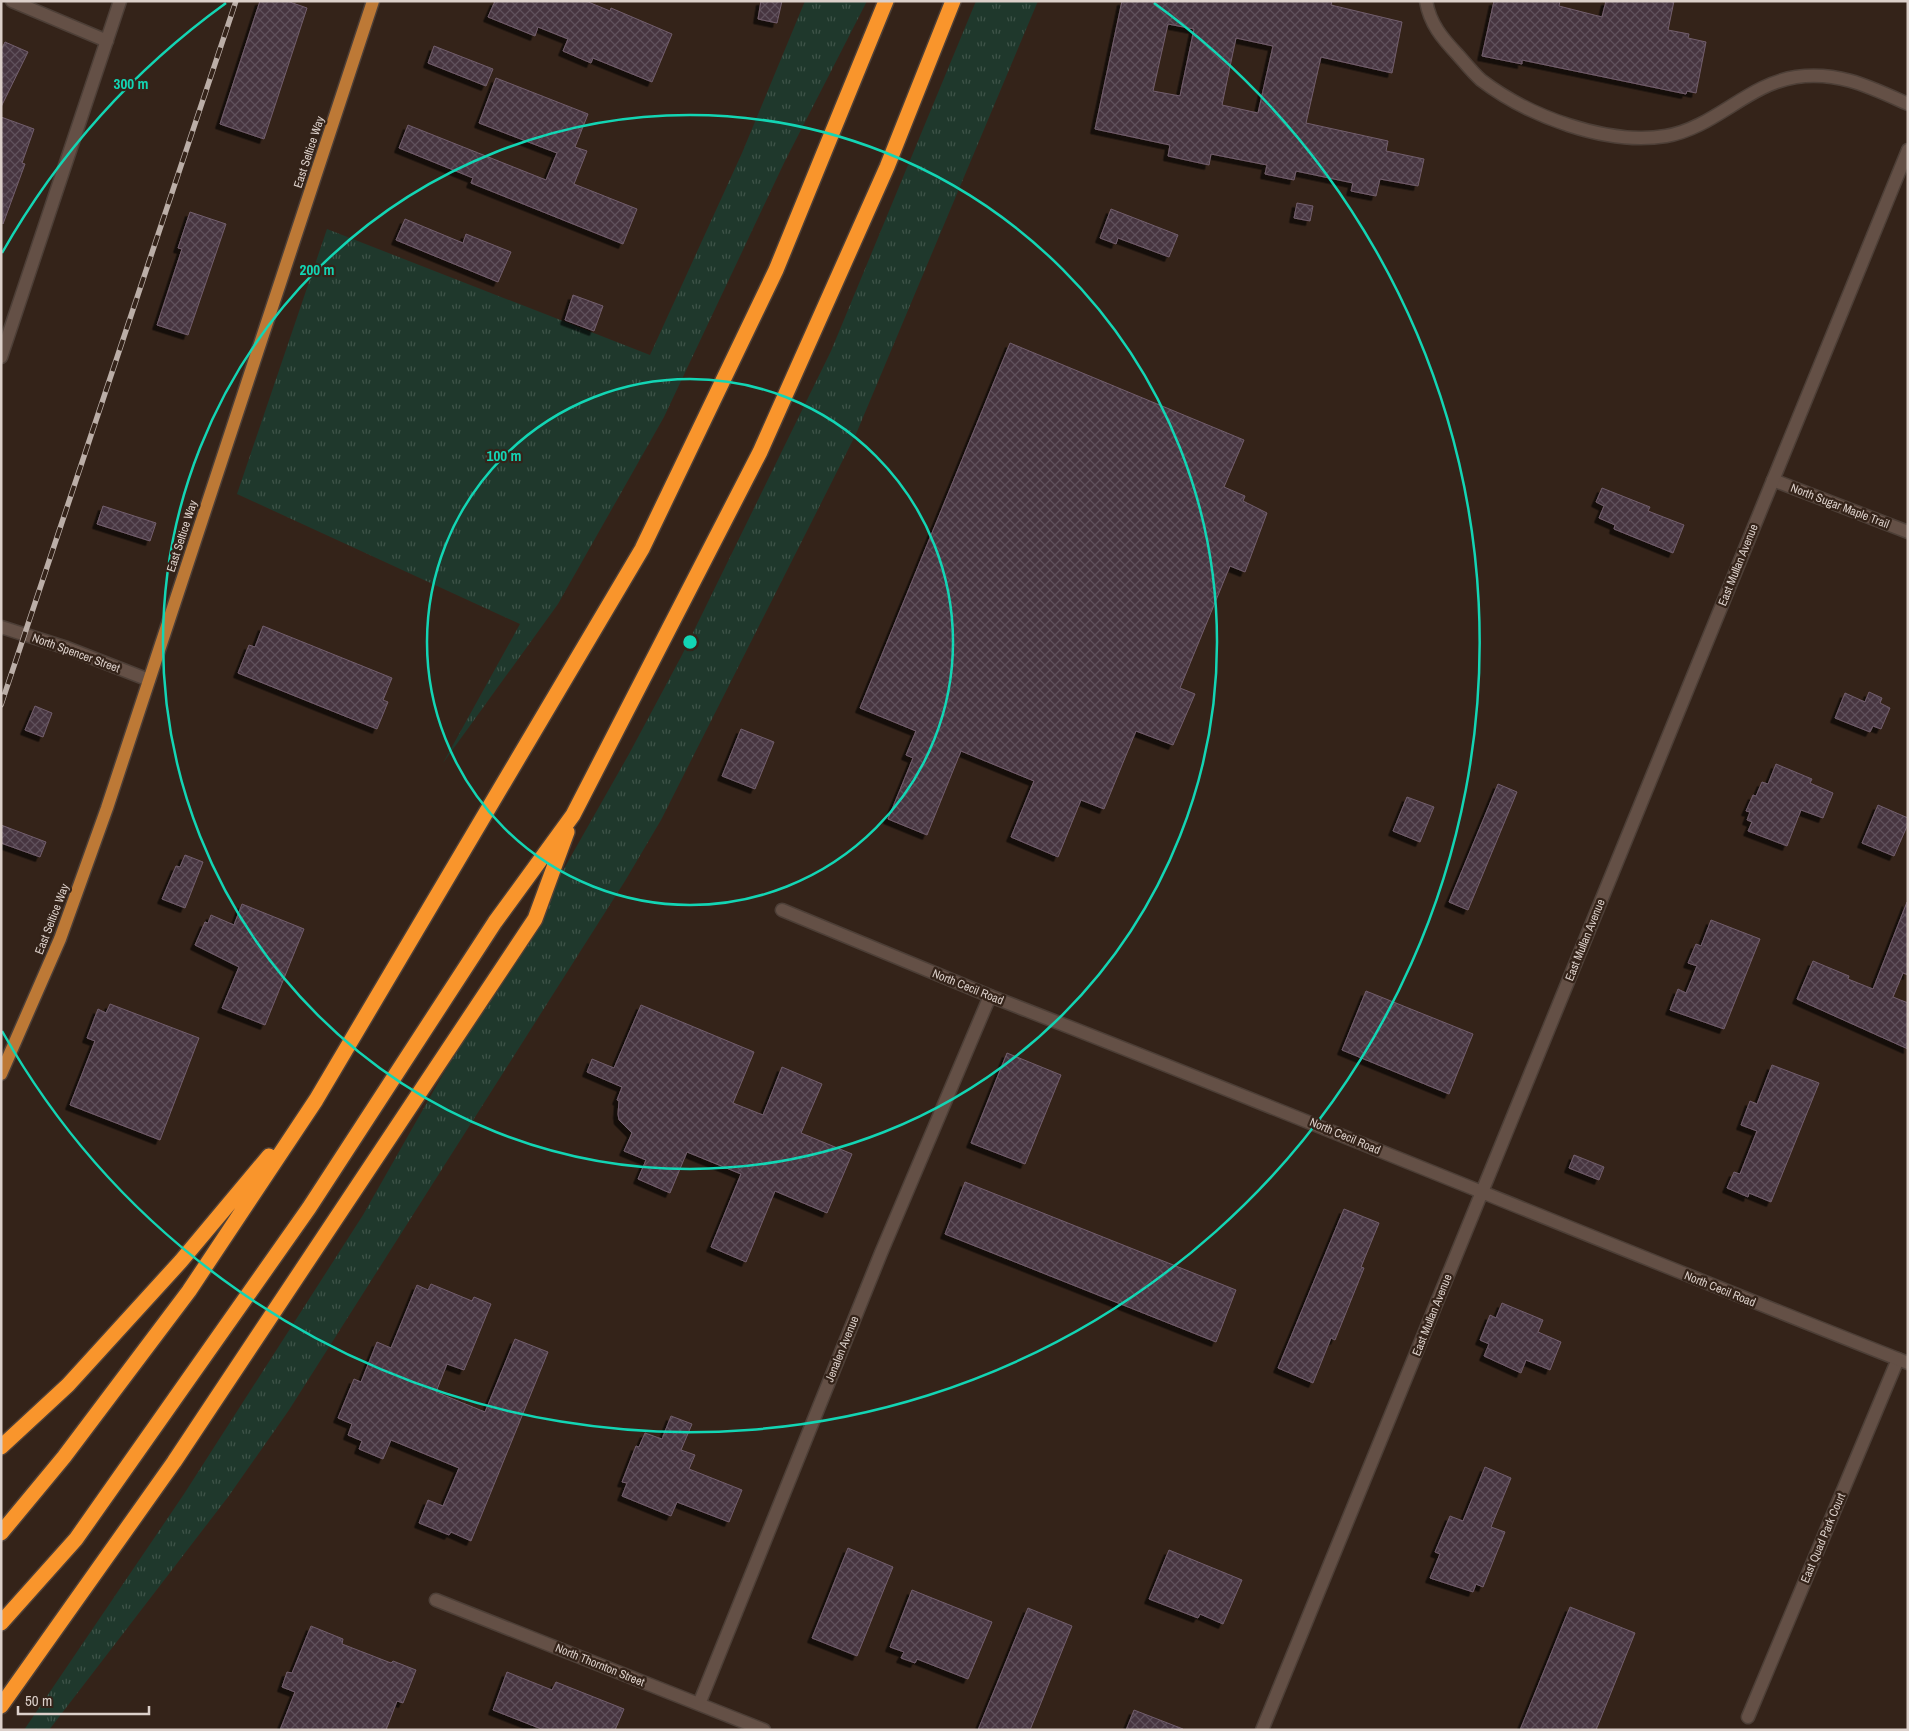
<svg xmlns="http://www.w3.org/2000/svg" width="1909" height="1731" font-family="'Archivo Narrow',sans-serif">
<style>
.grass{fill:url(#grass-tufts)}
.building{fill:url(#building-cross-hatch);stroke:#725e6c;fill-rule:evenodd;filter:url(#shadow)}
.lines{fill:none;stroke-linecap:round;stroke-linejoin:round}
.street-casing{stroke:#4d3f37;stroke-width:15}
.secondary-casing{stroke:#4d3f37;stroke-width:15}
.primary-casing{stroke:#4d3f37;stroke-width:15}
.highway-casing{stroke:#4d3f37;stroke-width:18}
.street{stroke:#645046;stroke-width:12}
.secondary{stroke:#645046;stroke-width:12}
.primary{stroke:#bd7936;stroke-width:12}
.highway{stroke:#f9952c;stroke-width:15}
.rail-casing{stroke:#bbaea7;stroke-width:5.5}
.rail{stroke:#342319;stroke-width:4;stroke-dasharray:11;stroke-linecap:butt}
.ring{fill:none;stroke:#13d5b4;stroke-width:2.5}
.labels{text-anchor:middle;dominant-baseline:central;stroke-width:4.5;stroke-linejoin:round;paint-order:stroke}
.street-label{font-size:12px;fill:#dcd0ca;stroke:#342319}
.centre{fill:#13d5b4;stroke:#342319;stroke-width:2.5}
.ring-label{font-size:15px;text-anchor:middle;font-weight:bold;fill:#13d5b4;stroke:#342319;stroke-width:4.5;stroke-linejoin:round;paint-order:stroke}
</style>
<defs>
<pattern id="grass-tufts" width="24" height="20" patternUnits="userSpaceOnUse" patternTransform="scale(1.25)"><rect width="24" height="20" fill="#1f382c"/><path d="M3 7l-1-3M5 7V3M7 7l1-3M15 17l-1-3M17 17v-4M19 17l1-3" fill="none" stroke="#3f5449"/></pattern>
<pattern id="building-cross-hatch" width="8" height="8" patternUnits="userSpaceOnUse" patternTransform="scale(1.25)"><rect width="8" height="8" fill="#463541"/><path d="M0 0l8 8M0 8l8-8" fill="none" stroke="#60515b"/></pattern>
<filter id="shadow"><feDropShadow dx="-4.5" dy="4.5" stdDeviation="0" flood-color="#0009"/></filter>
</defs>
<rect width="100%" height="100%" fill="#342319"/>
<path class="grass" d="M 805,1 L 867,1 L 784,163 L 664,417 L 558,604 L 443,763 L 520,624 L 237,494 L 327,229 L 650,355 L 742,153 Z
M 976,1 L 1038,1 L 856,434 L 661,820 L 625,881 L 289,1410 L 228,1497 L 49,1730 L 24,1730 L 184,1494 L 363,1215 L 442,1076 L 507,969 L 629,754 L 682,655 L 831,351 Z"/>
<path class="building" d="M 260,1 L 287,1 L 307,8 L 264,139 L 220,124 Z
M 495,1 L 586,1 L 610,11 L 611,8 L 672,34 L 652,82 L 593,58 L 591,63 L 563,51 L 568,39 L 538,27 L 535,36 L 488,17 Z
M 761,1 L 782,1 L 777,23 L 758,19 Z
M 1122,1 L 1332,1 L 1331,5 L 1402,22 L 1392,73 L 1321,57 L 1306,123 L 1388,141 L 1386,151 L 1424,159 L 1418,186 L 1380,179 L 1376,196 L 1351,191 L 1353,183 L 1296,171 L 1294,180 L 1265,174 L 1267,165 L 1211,154 L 1209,165 L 1168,156 L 1170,145 L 1095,129 ZM 1168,24 L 1194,29 L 1180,96 L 1153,91 ZM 1236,38 L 1273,46 L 1258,113 L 1222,105 Z
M 1494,1 L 1560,1 L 1559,6 L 1602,17 L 1606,1 L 1674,1 L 1668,30 L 1689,34 L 1688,38 L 1706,42 L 1696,93 L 1687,91 L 1686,94 L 1522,60 L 1522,64 L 1482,56 Z
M 5,42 L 28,52 L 1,107 L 1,50 Z
M 434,46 L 493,69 L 486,86 L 428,63 Z
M 496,78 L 588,114 L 575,147 L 587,151 L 574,184 L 637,209 L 623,244 L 471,183 L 473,178 L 399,148 L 408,125 L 546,180 L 557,153 L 479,123 Z
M 1,117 L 34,129 L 22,163 L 25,164 L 3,224 Z
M 1297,203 L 1313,206 L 1310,221 L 1294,218 Z
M 1111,209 L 1178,235 L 1169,257 L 1118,238 L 1116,244 L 1100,238 Z
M 190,212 L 226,224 L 188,335 L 157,325 L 182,249 L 178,248 Z
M 405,219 L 463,243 L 466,234 L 511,252 L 498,282 L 396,240 Z
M 573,295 L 603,306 L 594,331 L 565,320 Z
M 1010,343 L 1244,440 L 1224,487 L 1245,496 L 1243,501 L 1267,513 L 1245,572 L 1230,566 L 1180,688 L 1195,694 L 1173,745 L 1136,731 L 1104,809 L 1081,800 L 1058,857 L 1011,837 L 1034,781 L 961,751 L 927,835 L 888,819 L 913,758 L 906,755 L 916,731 L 860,708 Z
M 1602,488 L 1650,507 L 1648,511 L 1684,525 L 1673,553 L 1614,529 L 1615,525 L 1599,518 L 1604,506 L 1596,502 Z
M 103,506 L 156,523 L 150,541 L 97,524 Z
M 263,626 L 392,678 L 383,700 L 388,702 L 377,729 L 238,673 L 249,645 L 255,647 Z
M 1869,692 L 1882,698 L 1880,703 L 1890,708 L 1881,729 L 1873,726 L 1870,732 L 1835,718 L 1845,693 L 1865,702 Z
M 35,706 L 52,713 L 43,737 L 25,730 Z
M 741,729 L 774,742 L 755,789 L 722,776 Z
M 1776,764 L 1812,779 L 1810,783 L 1833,793 L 1823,818 L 1801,810 L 1787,846 L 1748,831 L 1752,822 L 1747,820 L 1750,812 L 1746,811 L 1753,795 L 1756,796 L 1762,782 L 1768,784 Z
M 1498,784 L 1517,792 L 1468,910 L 1449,902 Z
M 1407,797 L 1434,807 L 1420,842 L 1393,831 Z
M 1878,805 L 1908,818 L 1908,824 L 1894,856 L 1862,843 Z
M 1,825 L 46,842 L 40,857 L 1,843 Z
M 185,855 L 203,862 L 185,908 L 162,899 L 176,866 L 180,867 Z
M 1907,902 L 1908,975 L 1903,973 L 1893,997 L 1908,1003 L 1908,1049 L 1797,999 L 1813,961 L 1849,976 L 1848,979 L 1873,989 Z
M 242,904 L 304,929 L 265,1025 L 222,1008 L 239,967 L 195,945 L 205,922 L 208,923 L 211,915 L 234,925 Z
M 1711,920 L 1760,939 L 1724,1029 L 1670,1010 L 1678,989 L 1686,993 L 1697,966 L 1688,963 L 1696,944 L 1701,946 Z
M 1366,991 L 1473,1034 L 1449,1094 L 1342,1050 Z
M 110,1004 L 199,1038 L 160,1140 L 70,1105 L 95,1041 L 87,1038 L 98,1009 L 106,1013 Z
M 641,1005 L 754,1052 L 733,1103 L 763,1115 L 782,1067 L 822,1084 L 801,1133 L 852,1154 L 827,1213 L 775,1191 L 746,1262 L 711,1247 L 741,1174 L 687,1152 L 670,1193 L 638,1179 L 646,1160 L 624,1151 L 632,1133 L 619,1120 L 618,1114 L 619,1101 L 617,1100 L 622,1087 L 587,1072 L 592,1059 L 614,1068 Z
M 1007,1053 L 1061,1075 L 1025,1164 L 971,1143 Z
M 1772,1065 L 1819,1083 L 1771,1202 L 1749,1193 L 1748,1197 L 1727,1188 L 1734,1172 L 1740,1174 L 1757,1131 L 1741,1125 L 1750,1101 L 1757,1104 Z
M 1574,1155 L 1604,1167 L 1599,1180 L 1569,1168 Z
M 965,1182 L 1236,1290 L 1216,1342 L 945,1234 Z
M 1344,1209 L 1379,1223 L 1361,1267 L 1364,1268 L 1335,1340 L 1331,1338 L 1313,1383 L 1278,1368 Z
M 431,1284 L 472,1301 L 474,1297 L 491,1304 L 464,1370 L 447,1364 L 436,1392 L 485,1412 L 515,1339 L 548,1352 L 471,1541 L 451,1532 L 449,1535 L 419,1523 L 428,1500 L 443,1506 L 459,1468 L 391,1440 L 383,1459 L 359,1449 L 362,1441 L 348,1435 L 352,1424 L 338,1418 L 354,1379 L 361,1382 L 377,1342 L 391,1348 L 417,1285 L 428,1290 Z
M 1502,1303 L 1543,1320 L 1538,1332 L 1561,1342 L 1550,1370 L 1526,1360 L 1521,1373 L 1484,1356 L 1489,1344 L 1480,1340 L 1490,1315 L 1496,1318 Z
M 671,1416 L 692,1424 L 681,1450 L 695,1455 L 689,1469 L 742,1490 L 729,1522 L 677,1502 L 671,1516 L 622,1496 L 627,1483 L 622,1482 L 636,1446 L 639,1447 L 645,1433 L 662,1439 Z
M 1485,1467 L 1511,1478 L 1491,1527 L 1505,1532 L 1483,1587 L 1476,1584 L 1473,1592 L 1430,1578 L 1440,1554 L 1435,1552 L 1450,1516 L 1463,1521 Z
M 848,1548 L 893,1567 L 857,1656 L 812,1638 Z
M 1169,1550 L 1242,1580 L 1223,1624 L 1200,1614 L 1198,1618 L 1149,1599 Z
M 912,1590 L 992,1622 L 968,1679 L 917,1659 L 915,1663 L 901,1658 L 904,1652 L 890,1647 Z
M 1570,1607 L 1635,1633 L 1596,1730 L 1520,1730 Z
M 1028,1608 L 1072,1626 L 1030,1730 L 978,1730 Z
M 311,1626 L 343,1639 L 342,1644 L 391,1663 L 393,1661 L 416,1670 L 403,1703 L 397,1701 L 386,1730 L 280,1730 L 295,1692 L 282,1687 L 287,1672 L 292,1673 Z
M 507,1672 L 552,1690 L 556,1682 L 624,1709 L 615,1730 L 544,1730 L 493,1710 Z
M 1134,1710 L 1183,1729 L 1182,1730 L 1126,1730 Z"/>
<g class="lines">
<g class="street-casing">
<path id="street" d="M 12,1 L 107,41
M 1426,1 C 1430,24 1442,38 1458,55 C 1465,63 1473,73 1481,80 C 1528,116 1607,146 1666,136 C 1714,128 1748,84 1796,77 C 1839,71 1870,87 1908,104
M 1,357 L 120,1
M 1773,480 L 1908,532
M 436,1600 L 764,1730
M 699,1704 L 881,1253 L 990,996 L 782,910
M 1748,1717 L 1898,1359"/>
</g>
<g class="secondary-casing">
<path id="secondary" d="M 1,627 L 67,648 L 149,680
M 990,996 C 1297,1115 1601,1242 1908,1363
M 1262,1730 L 1908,150"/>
</g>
<g class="primary-casing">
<path id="primary" d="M 1,1074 L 60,939 L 107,808 L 373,1"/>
</g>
<g class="highway-casing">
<path id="highway" d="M 1,1447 L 68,1385 L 181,1261 L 269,1156
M 1,1533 L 64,1457 L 189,1291 L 316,1100 L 642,549 L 776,270 L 886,1
M 1,1623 L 76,1539 L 309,1208 L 495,922 L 573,815 L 760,452 L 887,167 L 953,1
M 1,1706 L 174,1462 L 535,919 L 567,832"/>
</g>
<use href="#street" class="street"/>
<use href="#secondary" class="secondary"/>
<use href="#primary" class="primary"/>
<use href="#highway" class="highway"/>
<g class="rail-casing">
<path id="rail" d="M 1,705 L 236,1"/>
</g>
<use href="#rail" class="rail"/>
</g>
<g class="ring">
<circle cx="690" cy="642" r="263"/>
<circle cx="690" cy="642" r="527"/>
<path d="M2 253A790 790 0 0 1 226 3M1154 3A790 790 0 1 1 2 1031"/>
</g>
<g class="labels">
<g class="street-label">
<text transform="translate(309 152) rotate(-72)">East Seltice Way</text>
<text transform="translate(1840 506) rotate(21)">North Sugar Maple Trail</text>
<text transform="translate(182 536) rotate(-72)">East Seltice Way</text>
<text transform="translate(1738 565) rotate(-68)">East Mullan Avenue</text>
<text transform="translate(76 653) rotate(20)">North Spencer Street</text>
<text transform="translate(52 919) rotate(-69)">East Seltice Way</text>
<text transform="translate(1585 940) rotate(-68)">East Mullan Avenue</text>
<text transform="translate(968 987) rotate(22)">North Cecil Road</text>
<text transform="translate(1345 1136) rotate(23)">North Cecil Road</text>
<text transform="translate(1720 1289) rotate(22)">North Cecil Road</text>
<text transform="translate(1432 1315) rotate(-68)">East Mullan Avenue</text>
<text transform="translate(842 1349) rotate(-68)">Jenalen Avenue</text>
<text transform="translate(1823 1538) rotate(-67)">East Quad Park Court</text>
<text transform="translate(600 1665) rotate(22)">North Thornton Street</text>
</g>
</g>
<circle cx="690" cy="642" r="8" class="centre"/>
<g class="ring-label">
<text x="131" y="89">300 m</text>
<text x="317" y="275">200 m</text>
<text x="504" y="461">100 m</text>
</g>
<rect width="1909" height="1731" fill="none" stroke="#dcd0ca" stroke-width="5"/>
<path d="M18 1706v8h131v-8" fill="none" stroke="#dcd0ca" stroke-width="2.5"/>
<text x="25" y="1706" font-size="15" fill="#dcd0ca" stroke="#342319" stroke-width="4" paint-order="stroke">50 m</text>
</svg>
